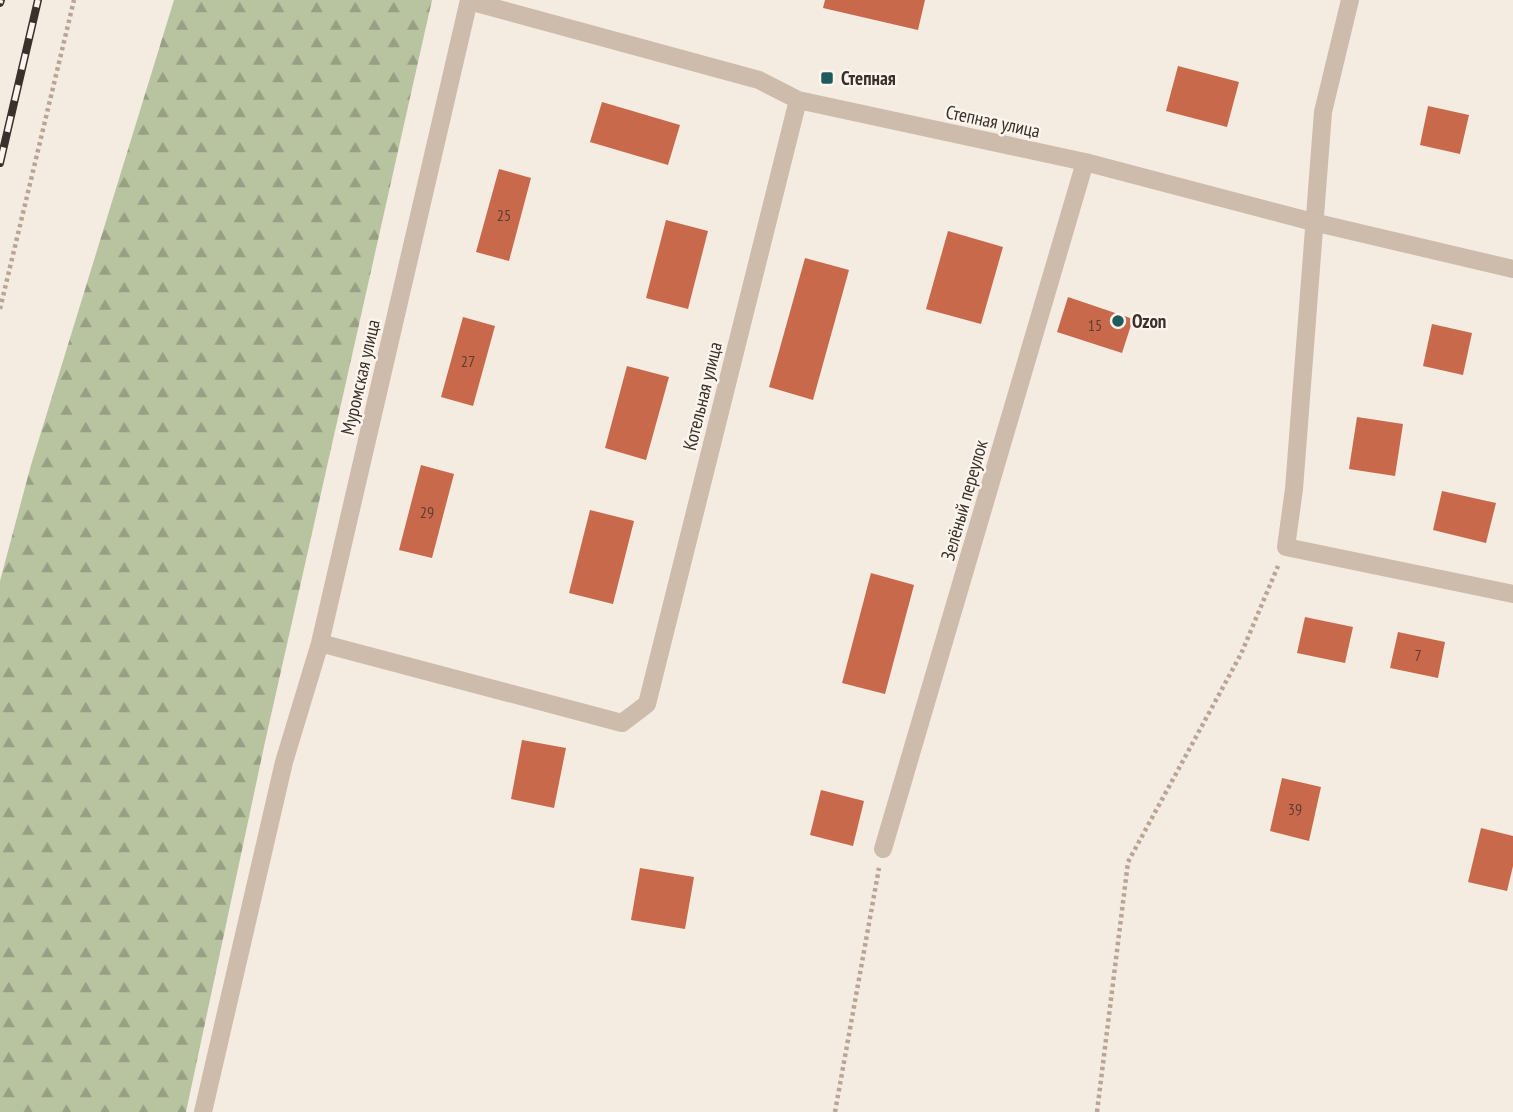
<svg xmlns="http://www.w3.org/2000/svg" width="1513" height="1112" font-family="'PT Sans Narrow',sans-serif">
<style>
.forest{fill:url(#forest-firs)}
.building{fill:#c8694b}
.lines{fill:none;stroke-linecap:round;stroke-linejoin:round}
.path{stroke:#b9a596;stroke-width:4.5;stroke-dasharray:3.5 3.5;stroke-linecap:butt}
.minor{stroke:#cdbbac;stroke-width:18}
.rail-casing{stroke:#3b302b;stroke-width:8}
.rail{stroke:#fbf5ee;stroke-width:5;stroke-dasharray:16;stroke-linecap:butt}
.poi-dot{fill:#1f5a5e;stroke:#fbf5ee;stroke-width:2.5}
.labels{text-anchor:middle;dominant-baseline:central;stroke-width:5;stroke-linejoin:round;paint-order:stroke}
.number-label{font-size:16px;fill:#5e3e33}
.poi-label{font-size:19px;font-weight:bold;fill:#3b302b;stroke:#fbf5ee;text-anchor:start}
.street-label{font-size:19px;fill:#3b302b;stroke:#fbf5ee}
</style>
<defs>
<pattern id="forest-firs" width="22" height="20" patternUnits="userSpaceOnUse" patternTransform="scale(1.75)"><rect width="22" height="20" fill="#b8c4a0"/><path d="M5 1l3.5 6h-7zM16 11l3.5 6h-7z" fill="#97a083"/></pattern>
</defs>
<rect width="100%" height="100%" fill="#f4ebe1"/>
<path class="forest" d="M 174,0 L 432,0 L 265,742 L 186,1112 L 0,1112 L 0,581 L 31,465 Z"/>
<path class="building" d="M 825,0 L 925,0 L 918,30 L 823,8 Z
M 1178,66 L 1239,82 L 1227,127 L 1166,111 Z
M 602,102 L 680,125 L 668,165 L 590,142 Z
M 1428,106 L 1469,115 L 1460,154 L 1420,145 Z
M 499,169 L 531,178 L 509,261 L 476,252 Z
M 666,220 L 708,231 L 688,309 L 646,298 Z
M 948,231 L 1003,247 L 981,324 L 926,309 Z
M 805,258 L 849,270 L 813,400 L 769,387 Z
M 1068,297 L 1133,319 L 1122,353 L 1057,332 Z
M 463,317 L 495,326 L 473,406 L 441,397 Z
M 1432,324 L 1472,333 L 1463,375 L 1423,366 Z
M 627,366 L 669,377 L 646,460 L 605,448 Z
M 1357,417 L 1403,424 L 1395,476 L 1349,469 Z
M 421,465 L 454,474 L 432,558 L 399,550 Z
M 1442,491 L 1496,503 L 1486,543 L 1433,530 Z
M 590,510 L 634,521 L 613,604 L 569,593 Z
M 871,573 L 914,585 L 885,694 L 842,683 Z
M 1305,617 L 1353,627 L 1345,663 L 1297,653 Z
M 1398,632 L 1445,642 L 1438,678 L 1390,668 Z
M 522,740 L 566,748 L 554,808 L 511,799 Z
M 1282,778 L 1321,787 L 1309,841 L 1270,831 Z
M 821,790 L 864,801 L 853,846 L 810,835 Z
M 1481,828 L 1513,836 L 1513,866 L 1507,891 L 1468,882 Z
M 640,868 L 694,877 L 685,929 L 631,920 Z"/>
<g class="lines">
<path class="path" d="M 0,309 L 74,0
M 835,1112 L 879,868
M 1097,1112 L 1128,862 L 1241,654 L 1278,566"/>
<path class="minor" d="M 1350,0 L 1323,112 L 1294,489 L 1286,547 L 1513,594
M 469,1 L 759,80 L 798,100 L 1085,162 L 1313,222 L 1513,269
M 320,643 L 622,723 L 647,704 L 798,100
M 883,849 L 1085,162
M 203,1112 L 284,762 L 320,643 L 469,0"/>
<g class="rail-casing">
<path id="rail" d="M 0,3 L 1,0
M 0,163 L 38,0"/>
</g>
<use href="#rail" class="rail"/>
</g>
<g class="poi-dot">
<rect x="820" y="71" width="14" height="14" rx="3.5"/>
<circle cx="1118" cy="321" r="7"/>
</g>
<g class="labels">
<g class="number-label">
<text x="504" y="215">25</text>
<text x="1095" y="325">15</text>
<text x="468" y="361">27</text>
<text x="427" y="512">29</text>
<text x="1418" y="655">7</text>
<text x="1295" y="809">39</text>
</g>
<g class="poi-label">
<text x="841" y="78">Степная</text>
<text x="1132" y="321">Ozon</text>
</g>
<g class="street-label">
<text transform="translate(993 121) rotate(12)">Степная улица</text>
<text transform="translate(360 377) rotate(-77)">Муромская улица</text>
<text transform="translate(702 396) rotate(-76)">Котельная улица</text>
<text transform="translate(964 500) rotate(-74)">Зелёный переулок</text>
</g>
</g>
</svg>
